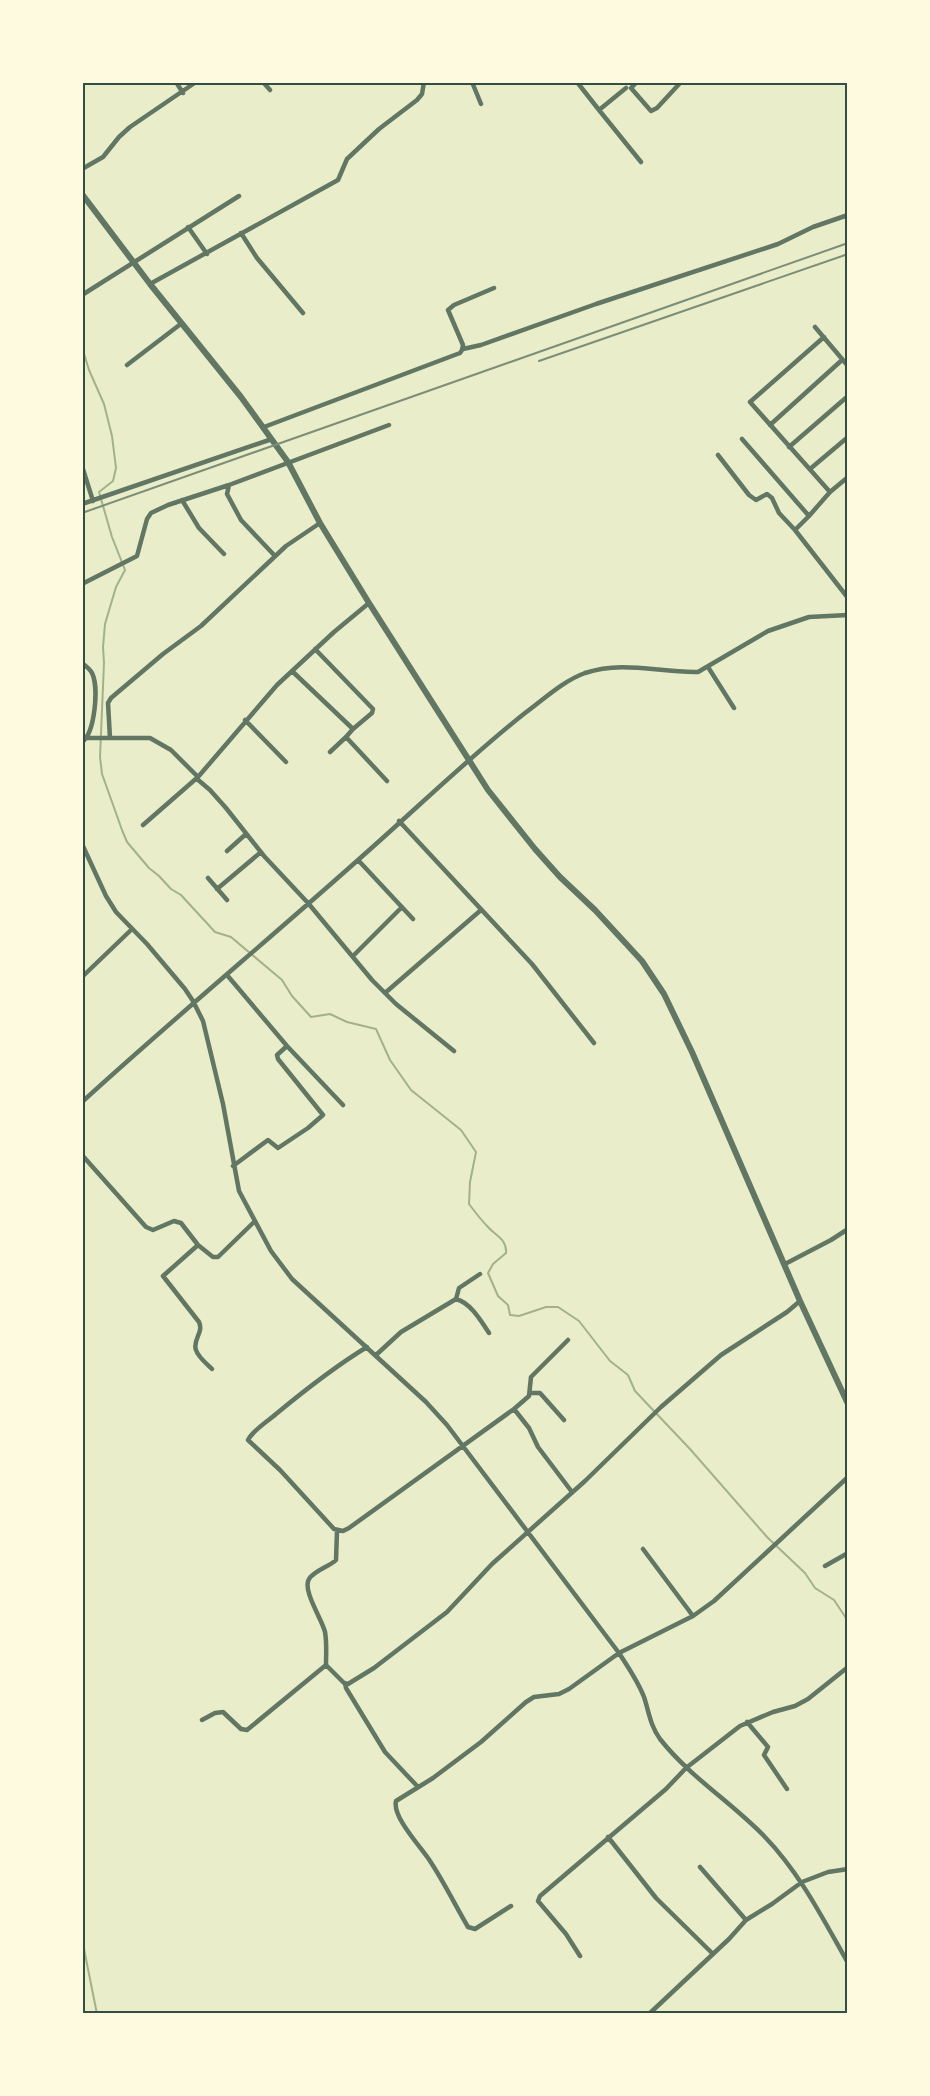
<svg xmlns="http://www.w3.org/2000/svg" width="930" height="2096" font-family="'DM Sans',sans-serif">
<style>
.lines{fill:none;stroke-linecap:round;stroke-linejoin:round}
.stream{stroke:#a3b18a;stroke-width:2}
.minor{stroke:#617663;stroke-width:4.5}
.tertiary{stroke:#617663;stroke-width:6}
.rail{stroke:#7c8e77;stroke-width:2}
.neatline{fill:none;stroke:#344e41;stroke-width:2}
</style>
<rect width="100%" height="100%" fill="#e9edc9"/>
<g class="lines">
<path class="stream" d="M 82,347 L 89,370 L 104,404 L 112,436 L 116,468 L 113,481 L 99,492 L 112,537 L 125,570 L 116,587 L 105,624 L 103,647 L 104,663 L 100,757 L 102,774 L 122,830 L 127,842 L 149,868 L 159,876 L 171,889 L 181,895 L 215,932 L 231,937 L 282,980 L 292,996 L 311,1017 L 330,1014 L 347,1022 L 376,1029 L 390,1060 L 411,1090 L 461,1130 L 476,1152 L 470,1182 L 469,1204 C 475,1212 481,1220 488,1227 C 496,1236 507,1239 506,1253 L 493,1264 L 488,1273 L 498,1296 L 508,1305 L 510,1315 L 519,1316 L 546,1307 L 558,1307 L 579,1321 L 610,1361 L 628,1375 L 635,1391 L 690,1449 L 767,1537 L 805,1573 L 815,1588 L 834,1600 L 848,1621
M 82,1939 L 97,2014"/>
<path class="minor" d="M 176,82 L 183,93
M 263,82 L 270,90
M 472,82 L 481,104
M 577,82 L 599,110
M 637,82 L 631,88 L 651,111 L 657,108 L 681,82
M 626,88 L 599,110 L 641,162
M 82,169 L 103,157 L 119,137 L 130,127 L 196,82
M 188,227 L 207,254
M 241,233 L 257,258 L 303,313
M 150,284 L 338,180 L 347,159 L 379,129 L 417,100 L 422,94 L 424,82
M 82,295 L 239,196
M 815,327 L 848,366
M 463,349 L 481,345 L 596,304 L 778,244 L 813,227 L 848,215
M 127,365 L 182,323
M 770,425 L 842,360
M 264,427 L 460,353 L 462,350 L 463,345 L 448,310 L 454,305 L 494,288
M 742,439 L 809,516 L 795,530
M 789,447 L 848,396
M 718,455 L 749,495 L 756,500 L 767,494 L 772,498 L 779,513 L 795,530 L 848,598
M 82,466 L 93,501
M 810,469 L 848,437
M 229,485 L 227,494 L 241,520 L 275,556
M 830,492 L 848,477
M 182,500 L 199,528 L 224,554
M 82,504 L 272,439
M 809,516 L 830,492 L 750,402 L 824,337
M 82,584 L 137,556 L 147,519 L 151,513 L 168,505 L 229,485 L 389,425
M 315,649 L 373,709 L 372,713 L 353,729
M 82,663 C 86,666 90,669 92,673 C 99,687 95,733 82,742
M 708,667 L 734,708
M 292,671 L 353,729 L 346,737 L 387,781
M 245,720 L 286,762
M 87,738 L 150,738 L 171,750 L 198,777
M 110,738 L 108,703 L 111,698 L 163,654 L 201,626 L 286,546 L 320,523
M 330,752 L 346,737
M 197,779 L 210,790 L 226,808 L 264,856 L 308,903 L 372,980 L 396,1004 L 454,1051
M 399,821 L 532,964 L 594,1043
M 143,825 L 198,777 L 277,685 L 334,632 L 369,603
M 82,844 L 106,896 L 116,912 L 147,944 L 185,989 L 193,1001 L 203,1021 L 223,1104 L 239,1191 L 271,1251 L 292,1279 L 426,1402 L 447,1425 L 619,1653 C 628,1667 638,1681 644,1697 C 649,1712 650,1725 660,1739 C 690,1777 731,1802 764,1836 C 800,1873 823,1919 848,1963
M 227,851 L 246,834
M 358,860 L 413,919
M 208,878 L 227,900
M 217,889 L 261,852
M 353,956 L 402,907
M 227,975 L 287,1046 L 343,1105
M 82,977 L 131,930
M 385,993 L 481,910
M 82,1102 C 173,1019 267,941 358,860 C 414,811 467,759 525,713 C 544,699 563,681 585,673 C 624,660 659,673 698,672 L 768,631 L 809,617 L 848,615
M 82,1155 L 146,1227 L 153,1230 L 174,1221 L 181,1223 L 198,1245 L 213,1257 L 218,1257 L 254,1222
M 233,1166 L 268,1140 L 278,1148 L 308,1128 L 323,1115 L 278,1059 L 277,1055 L 287,1046
M 198,1245 L 163,1276 L 199,1322 C 204,1333 192,1340 196,1350 C 198,1357 207,1364 212,1369
M 785,1264 L 831,1240 L 848,1229
M 456,1299 L 459,1288 L 480,1274
M 367,1347 C 334,1367 305,1390 276,1414 C 267,1422 253,1430 248,1440 L 280,1470 L 334,1529 L 343,1531 L 349,1528 L 514,1409 L 529,1428 L 538,1447 L 572,1492
M 376,1355 L 401,1332 L 456,1299 C 471,1303 481,1321 489,1333
M 530,1393 L 540,1393 L 564,1420
M 514,1409 L 529,1396 L 531,1377 L 568,1340
M 337,1531 L 336,1560 C 329,1567 315,1570 309,1579 C 302,1590 322,1619 325,1632 C 327,1643 326,1654 326,1665 L 344,1683 L 348,1684 L 374,1668 L 447,1612 L 492,1564 L 585,1481 L 661,1407 L 721,1355 L 787,1312 L 800,1301
M 643,1549 L 693,1616
M 825,1566 L 848,1553
M 345,1683 L 346,1688 L 385,1752 L 418,1787
M 202,1720 L 215,1713 L 223,1712 L 241,1729 L 247,1730 L 326,1665
M 747,1722 L 768,1747 L 764,1755 L 787,1789
M 608,1837 L 656,1898 L 712,1953
M 700,1867 L 746,1920
M 511,1906 L 475,1929 L 468,1927 C 455,1905 444,1882 430,1861 C 421,1847 392,1817 396,1801 L 433,1778 L 481,1742 L 526,1702 L 534,1697 L 559,1694 L 569,1689 L 619,1653 L 693,1616 L 714,1601 L 848,1477
M 580,1956 L 566,1934 L 538,1901 L 540,1896 L 666,1789 L 686,1768 L 740,1726 L 773,1712 L 795,1706 L 808,1699 L 848,1667
M 649,2014 L 729,1939 L 746,1920 L 772,1904 L 802,1882 L 828,1872 L 848,1869"/>
<path class="tertiary" d="M 82,194 L 150,284 L 241,397 L 288,462 L 320,523 L 369,603 L 488,790 L 535,849 L 560,877 L 595,910 L 642,961 L 664,994 L 692,1052 L 800,1301 L 848,1404"/>
<path class="rail" d="M 539,361 L 848,254
M 82,513 L 848,243"/>
</g>
<rect width="930" height="2096" fill="none" stroke="#fefae0" stroke-width="168"/>
<rect x="84" y="84" width="762" height="1928" class="neatline"/>
</svg>
